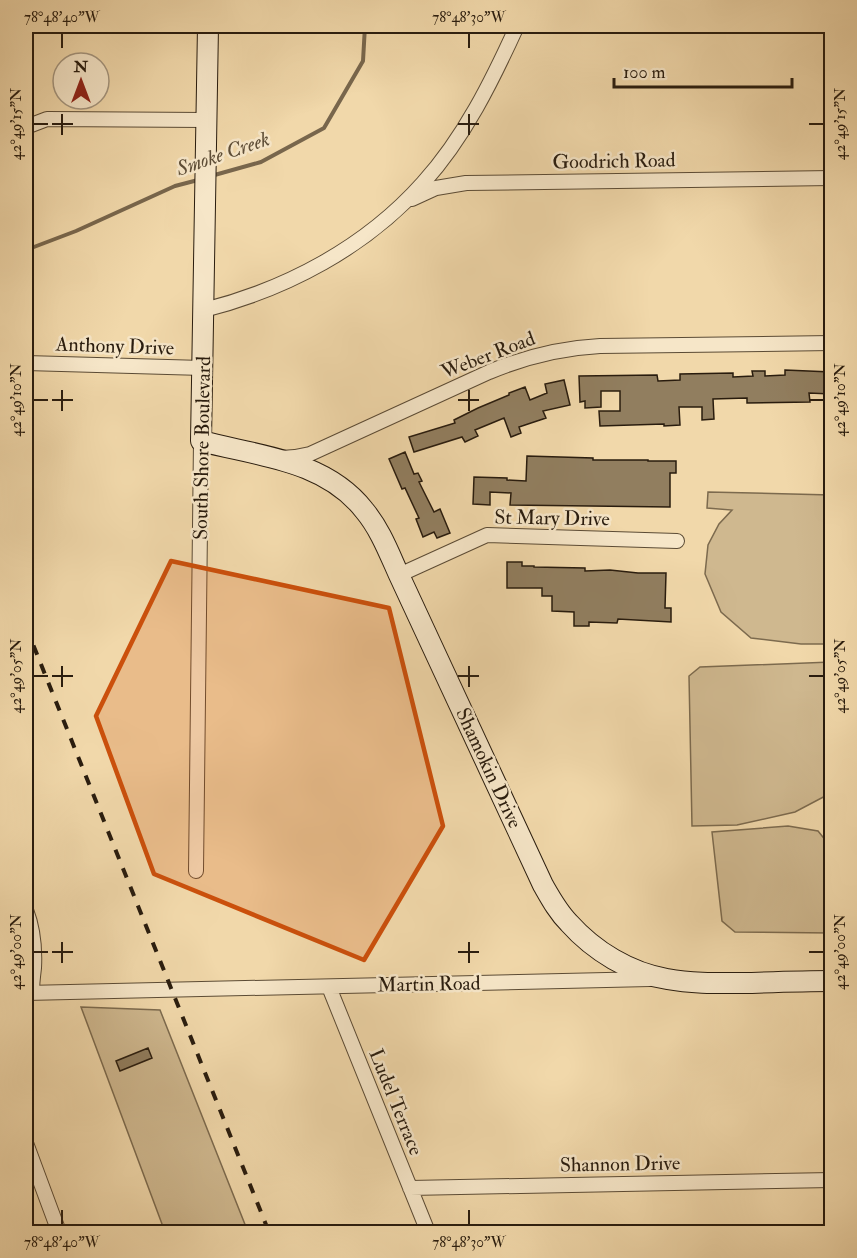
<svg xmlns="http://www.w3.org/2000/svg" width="857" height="1258" font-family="'IM FELL Double Pica',serif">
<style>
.green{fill:#cfb88f;stroke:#7c6a4e;stroke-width:1.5}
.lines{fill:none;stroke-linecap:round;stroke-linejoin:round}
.stream{stroke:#78664c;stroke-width:4}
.building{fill:#917e5f;stroke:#291c0e;stroke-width:1.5}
.street-casing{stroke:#5b4b35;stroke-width:16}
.secondary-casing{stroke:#291c0e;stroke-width:22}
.street{stroke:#f6e6c8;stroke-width:14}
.secondary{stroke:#f6e6c8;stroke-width:20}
.rail{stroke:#291c0e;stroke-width:4;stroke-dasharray:10 10;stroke-linecap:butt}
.marked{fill:#cb500c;fill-opacity:0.2;stroke:#cb500c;stroke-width:4.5;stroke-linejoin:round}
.ticks{fill:none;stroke:#291c0e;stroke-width:2}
.labels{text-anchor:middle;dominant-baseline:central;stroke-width:5;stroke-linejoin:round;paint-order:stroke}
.street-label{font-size:20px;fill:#291c0e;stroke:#f6e6c8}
.water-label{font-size:21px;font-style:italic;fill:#5e4e37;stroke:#f6e6c8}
.neatline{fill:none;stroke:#291c0e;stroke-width:2}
.ticks-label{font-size:15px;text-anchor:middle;fill:#291c0e}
</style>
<rect width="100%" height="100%" fill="#f1d8aa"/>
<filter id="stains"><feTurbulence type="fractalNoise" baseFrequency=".00333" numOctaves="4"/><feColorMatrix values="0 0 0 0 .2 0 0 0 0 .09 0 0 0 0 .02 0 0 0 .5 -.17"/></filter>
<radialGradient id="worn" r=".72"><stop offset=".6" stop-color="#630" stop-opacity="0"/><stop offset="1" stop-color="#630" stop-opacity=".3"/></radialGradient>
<path class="green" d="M 708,492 L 831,495 L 831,644 L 801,644 L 751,638 L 721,612 L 705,574 L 708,545 L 719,524 L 732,510 L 707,508 Z
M 831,662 L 831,793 L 795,812 L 737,825 L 692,826 L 689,676 L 700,667 Z
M 788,826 L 818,831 L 831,847 L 831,933 L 735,932 L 722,921 L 712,832 Z
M 81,1007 L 160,1010 L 248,1232 L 165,1232 Z"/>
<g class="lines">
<path class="stream" d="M 211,176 L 261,162 L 324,128 L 363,61 L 365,26
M 26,250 L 76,231 L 175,186 L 198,180"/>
</g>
<path class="building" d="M 785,370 L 831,372 L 831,394 L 809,393 L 810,402 L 747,403 L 747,398 L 713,399 L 714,419 L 702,420 L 702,407 L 679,407 L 680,425 L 664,426 L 664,424 L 600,426 L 599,411 L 620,411 L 620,391 L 601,391 L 601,407 L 585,408 L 585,401 L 580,402 L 579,376 L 657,375 L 658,381 L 680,380 L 680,374 L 733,373 L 733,377 L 753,376 L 752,371 L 765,371 L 765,376 L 785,375 Z
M 564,380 L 570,405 L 543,411 L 546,418 L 519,427 L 521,433 L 511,437 L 504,418 L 475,430 L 478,436 L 465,442 L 462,437 L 414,452 L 409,437 L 455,423 L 454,420 L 478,408 L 509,395 L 509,393 L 525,387 L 530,400 L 547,393 L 545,384 Z
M 405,452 L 414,474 L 418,473 L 422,481 L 419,482 L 434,512 L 440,509 L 450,533 L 437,538 L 434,532 L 423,537 L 416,519 L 419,518 L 405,488 L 402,489 L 389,459 Z
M 527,456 L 593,458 L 593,460 L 648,460 L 648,461 L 676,461 L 676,473 L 670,473 L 670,507 L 510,505 L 511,493 L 490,492 L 490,505 L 473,504 L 474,477 L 507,478 L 507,480 L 526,481 Z
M 507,562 L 522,562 L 522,566 L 534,566 L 534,567 L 585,568 L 585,571 L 610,570 L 638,573 L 666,573 L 665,608 L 671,608 L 671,622 L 618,619 L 617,623 L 589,622 L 589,626 L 574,626 L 574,612 L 552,611 L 552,596 L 542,596 L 542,588 L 507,588 Z
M 148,1048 L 152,1058 L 120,1071 L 116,1061 Z"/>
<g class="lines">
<g class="street-casing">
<path id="street" d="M 26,127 L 47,119 L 206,120
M 412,199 L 436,188 L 466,183 L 832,178
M 204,310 C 287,289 366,247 423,183 C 464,138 492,81 517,26
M 26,363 L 203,368
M 281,458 L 295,457 L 310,454 L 489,372 C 525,357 561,348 600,346 L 832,343
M 399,575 L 487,535 L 677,541
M 196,871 L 201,441
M 26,910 C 33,928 35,949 34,968 C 33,976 32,984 32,992
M 329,987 L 428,1232
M 26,993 L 650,979
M 26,1143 L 59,1232
M 410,1188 L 832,1180"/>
</g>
<g class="secondary-casing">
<path id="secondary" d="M 208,26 L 201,441 C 258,456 325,460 364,510 C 380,529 389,553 399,575 L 543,885 C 551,899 558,912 569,923 C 594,951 630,973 667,979 C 694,984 722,983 749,983 C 777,982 804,981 832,981"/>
</g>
<use href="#street" class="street"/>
<use href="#secondary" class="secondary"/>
<path class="rail" d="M 26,627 L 269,1232"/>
</g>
<path class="marked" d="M 171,561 L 389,608 L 443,826 L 364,960 L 154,874 L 96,716 Z"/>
<path class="ticks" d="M 62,33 L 62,48M 469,33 L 469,48M 62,114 L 62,135M 469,114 L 469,135M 33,124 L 48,124M 52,124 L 73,124M 458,124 L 479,124M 809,124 L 824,124M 62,390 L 62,411M 469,390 L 469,411M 33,400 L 48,400M 52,400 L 73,400M 458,400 L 479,400M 809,400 L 824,400M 62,666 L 62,687M 469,666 L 469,687M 33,676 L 48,676M 52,676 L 73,676M 458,676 L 479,676M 809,676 L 824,676M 62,942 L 62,963M 469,942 L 469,963M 33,952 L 48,952M 52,952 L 73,952M 458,952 L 479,952M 809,952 L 824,952M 62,1210 L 62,1225M 469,1210 L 469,1225"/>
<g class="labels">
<g class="street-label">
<text transform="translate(614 161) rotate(-1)">Goodrich Road</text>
<text transform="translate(115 346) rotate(2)">Anthony Drive</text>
<text transform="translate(488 355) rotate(-21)">Weber Road</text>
<text transform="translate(202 448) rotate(-89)">South Shore Boulevard</text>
<text transform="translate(552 518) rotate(1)">St Mary Drive</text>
<text transform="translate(489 768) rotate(65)">Shamokin Drive</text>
<text transform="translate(429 984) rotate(-1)">Martin Road</text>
<text transform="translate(396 1102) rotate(68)">Ludel Terrace</text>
<text transform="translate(620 1164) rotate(-1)">Shannon Drive</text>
</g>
<g class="water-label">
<text transform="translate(223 154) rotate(-19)">Smoke Creek</text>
</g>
</g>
<rect width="857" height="1258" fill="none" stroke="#f1d8aa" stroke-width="66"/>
<g transform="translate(81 81)"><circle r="28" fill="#f6e6c8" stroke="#a4957e" stroke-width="1.5"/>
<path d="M0-4.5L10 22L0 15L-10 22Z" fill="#8f2418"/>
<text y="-9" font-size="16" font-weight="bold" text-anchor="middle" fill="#291c0e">N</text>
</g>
<path d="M614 78v9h178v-9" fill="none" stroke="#291c0e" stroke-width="3"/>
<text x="623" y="78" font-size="18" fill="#291c0e" stroke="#f6e6c8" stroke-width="4.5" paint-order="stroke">100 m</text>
<rect x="33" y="33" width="791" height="1192" class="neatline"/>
<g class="ticks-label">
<text x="62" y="22">78°48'40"W</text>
<text x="469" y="22">78°48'30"W</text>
<text transform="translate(16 124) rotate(-90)" y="5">42°49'15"N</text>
<text transform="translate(840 124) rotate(-90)" y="5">42°49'15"N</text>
<text transform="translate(16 400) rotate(-90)" y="5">42°49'10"N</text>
<text transform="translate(840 400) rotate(-90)" y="5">42°49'10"N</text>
<text transform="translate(16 676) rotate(-90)" y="5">42°49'05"N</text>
<text transform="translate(840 676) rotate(-90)" y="5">42°49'05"N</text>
<text transform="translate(16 952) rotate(-90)" y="5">42°49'00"N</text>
<text transform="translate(840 952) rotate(-90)" y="5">42°49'00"N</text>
<text x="62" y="1247">78°48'40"W</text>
<text x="469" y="1247">78°48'30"W</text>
</g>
<rect width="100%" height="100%" filter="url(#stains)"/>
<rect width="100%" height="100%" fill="url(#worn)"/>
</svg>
